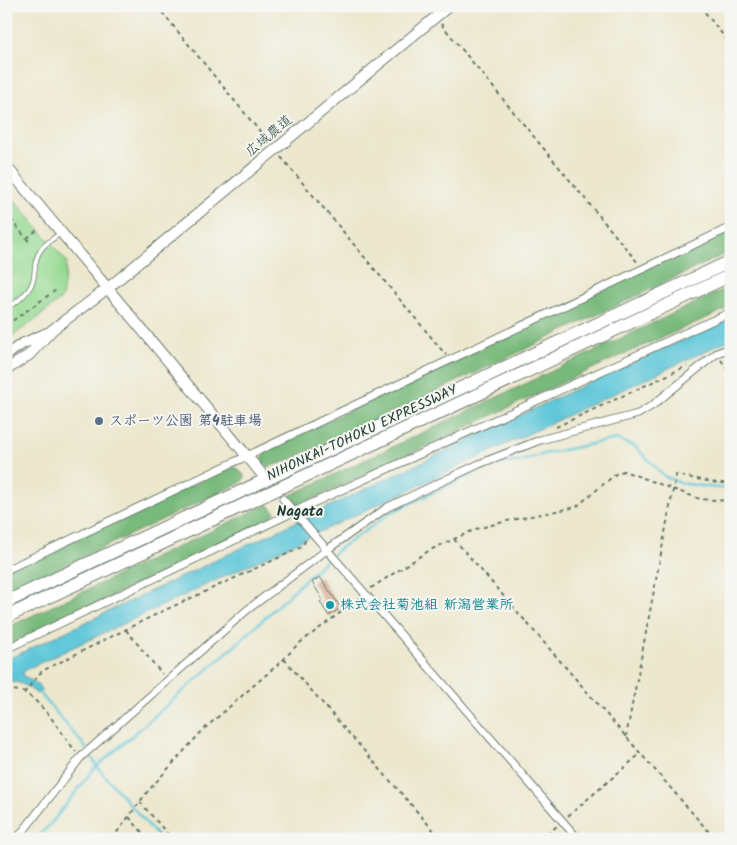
<svg xmlns="http://www.w3.org/2000/svg" width="737" height="845" font-family="Kalam,'Klee One',sans-serif">
<style>
.green{fill:#95da92;stroke:#5a8c63}
.forest{fill:#78ba7c;stroke:#4c7c58}
.water{fill:#5ec7d9;stroke:#3e8286}
.lines{fill:none;stroke-linecap:round;stroke-linejoin:round}
.stream{stroke:#5ec7d9;stroke-width:2.5}
.building{fill:#d09678}
.lane-casing{stroke:#67786a;stroke-width:5.5}
.street-casing{stroke:#67786a;stroke-width:9}
.secondary-casing{stroke:#67786a;stroke-width:12}
.highway-casing{stroke:#67786a;stroke-width:14}
.path{stroke:#67786a;stroke-width:2;stroke-dasharray:4 4;stroke-linecap:butt}
.lane{stroke:#fff;stroke-width:4}
.street{stroke:#fff;stroke-width:7}
.secondary{stroke:#fff;stroke-width:10}
.highway{stroke:#fff;stroke-width:12}
.service-dot{fill:#5c6f8a;stroke:#f6f6f2;stroke-width:2}
.culture-dot{fill:#0f9aa8;stroke:#f6f6f2;stroke-width:2}
.labels{text-anchor:middle;dominant-baseline:central;stroke-width:4;stroke-linejoin:round;paint-order:stroke}
.street-label{font-size:14px;fill:#1f3d34;stroke:#f6f6f2}
.service-label{font-size:14px;font-weight:bold;fill:#4e5e75;stroke:#f6f6f2;text-anchor:start}
.culture-label{font-size:14px;font-weight:bold;fill:#0d838f;stroke:#f6f6f2;text-anchor:start}
.neighbourhood-label{font-size:15px;font-weight:bold;fill:#1f3d34;stroke:#f6f6f2}
</style>
<rect width="100%" height="100%" fill="#f6f6f2"/>
<filter id="ink" filterUnits="userSpaceOnUse"><feTurbulence type="fractalNoise" baseFrequency=".02" numOctaves="2"/><feDisplacementMap in="SourceGraphic" scale="10" xChannelSelector="R" yChannelSelector="G"/><feConvolveMatrix kernelMatrix="1 2 1 2 8 2 1 2 1" color-interpolation-filters="sRGB"/></filter>
<filter id="wash" filterUnits="userSpaceOnUse"><feTurbulence type="fractalNoise" baseFrequency=".0096" numOctaves="4" result="noise"/><feDisplacementMap in="SourceGraphic" scale="20" xChannelSelector="R" yChannelSelector="G"/><feGaussianBlur stdDeviation="1.12" result="paint"/><feColorMatrix in="noise" values="0 0 0 0 0 0 0 0 0 0 0 0 0 0 0 0 0 1.4 0 .05"/><feComposite in="paint" operator="in"/></filter>
<g filter="url(#wash)">
<rect width="100%" height="100%" fill="#ece7cd"/>
<path class="green" d="M 6,190 L 67,262 L 62,298 L 34,321 L 6,340 Z"/>
<path class="forest" d="M 731,229 L 731,251 L 710,261 L 492,365 L 285,462 L 267,467 L 261,461 L 266,450 L 505,337 L 535,325 L 559,310 Z
M 731,286 L 731,307 L 609,361 L 300,505 L 289,496 Z
M 236,467 L 244,475 L 245,478 L 240,483 L 6,593 L 6,568 L 223,471 Z
M 268,504 L 275,512 L 269,521 L 6,646 L 6,628 Z"/>
<path class="water" d="M 731,319 L 731,339 L 29,668 L 23,672 L 24,676 L 37,684 L 42,690 L 37,694 C 27,686 19,681 6,681 L 6,660 L 607,374 Z"/>
<g class="lines">
<path class="stream" d="M 37,690 L 83,744 L 99,769 L 160,839
M 35,839 L 49,826 L 94,769 L 238,643 L 327,559 L 343,546 L 394,511 L 494,464 L 522,461 L 544,454 L 616,439 L 636,447 L 664,476 L 680,483 L 716,488 L 731,488"/>
</g>
<g id="blocks">
<path class="building" d="M 320,577 L 341,608 L 329,616 L 320,602 L 323,600 L 312,582 Z"/>
</g>
</g>
<g filter="url(#ink)">
<use href="#blocks" fill-opacity="0" stroke="#67786a" stroke-width="1"/>
<g class="lines">
<g class="lane-casing">
<path id="lane" d="M 6,306 C 14,305 17,302 22,297 C 42,278 29,268 40,251 C 45,243 54,238 61,233"/>
</g>
<g class="street-casing">
<path id="street" d="M 283,499 L 578,839
M 6,570 L 731,227
M 6,649 L 304,507 L 731,312
M 17,839 L 81,757 L 247,610 L 328,549 L 388,507 L 479,464 L 540,440 L 638,414 L 653,405 L 717,353 L 731,348"/>
</g>
<g class="secondary-casing">
<path id="secondary" d="M 6,166 L 261,473
M 6,355 L 22,344 L 47,333
M 6,370 L 29,355 L 52,330 L 108,288 L 449,6"/>
</g>
<g class="highway-casing">
<path id="highway" d="M 6,602 L 731,261
M 6,617 L 731,275"/>
</g>
<path class="path" d="M 157,6 L 270,144
M 700,6 L 731,45
M 441,24 L 638,263
M 281,157 L 446,355
M 6,213 L 31,244
M 27,238 L 37,230
M 6,324 L 8,324 L 56,290
M 721,360 L 731,374
M 556,427 L 687,366
M 454,539 L 715,839
M 371,588 L 430,550 L 476,529 L 507,521 L 576,507 L 617,473 L 624,471 L 700,499 L 731,501
M 126,630 L 162,674
M 284,659 L 441,839
M 6,690 C 13,690 19,690 25,693 C 45,705 62,734 76,752
M 24,693 L 42,671 L 163,611 L 302,547 L 307,537
M 626,737 L 676,475 L 717,483 L 731,483
M 140,802 L 172,839
M 6,815 L 16,827
M 568,816 L 640,754
M 129,817 L 148,839
M 112,839 L 148,791 L 203,730 L 284,659 L 297,645 L 360,598
M 541,839 L 557,826"/>
<use href="#lane" class="lane"/>
<use href="#street" class="street"/>
<use href="#secondary" class="secondary"/>
<use href="#highway" class="highway"/>
</g>
</g>
<circle class="service-dot" cx="99" cy="421" r="5"/>
<circle class="culture-dot" cx="330" cy="605" r="5"/>
<g class="labels">
<g class="street-label">
<text transform="translate(269 136) rotate(-40)">広域農道</text>
<text transform="translate(362 433) rotate(-25)">NIHONKAI-TOHOKU EXPRESSWAY</text>
</g>
<g class="service-label">
<text x="109" y="421">スポーツ公園 第4駐車場</text>
</g>
<g class="culture-label">
<text x="340" y="605">株式会社菊池組 新潟営業所</text>
</g>
<g class="neighbourhood-label">
<text x="300" y="512">Nagata</text>
</g>
</g>
<rect width="737" height="845" fill="none" stroke="#f6f6f2" stroke-width="25"/>
</svg>
